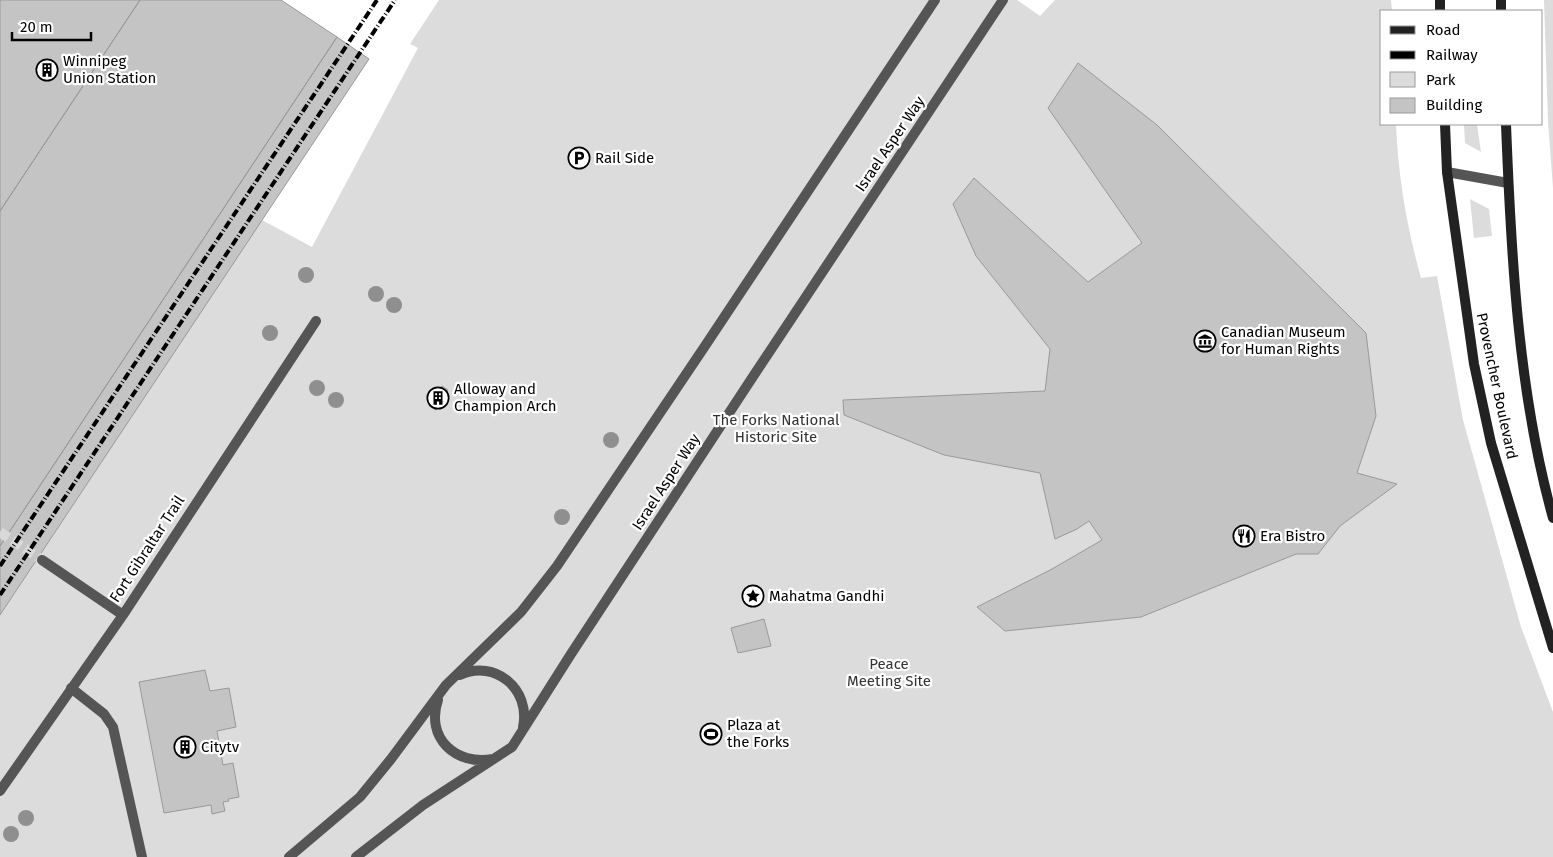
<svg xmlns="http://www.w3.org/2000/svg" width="1553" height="857" font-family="'Fira Sans',sans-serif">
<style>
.green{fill:#dcdcdc}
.building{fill:#c4c4c4;stroke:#999}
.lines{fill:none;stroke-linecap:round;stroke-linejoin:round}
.minor-tunnel{stroke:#d9d9d9;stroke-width:10;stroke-dasharray:10 5;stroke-linecap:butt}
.service{stroke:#555;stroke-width:10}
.minor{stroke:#555;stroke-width:10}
.secondary{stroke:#222;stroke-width:10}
.rail{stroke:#000;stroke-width:4;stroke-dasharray:8 2.5 1 2.5;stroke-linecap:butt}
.tree{fill:#8f8f8f}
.labels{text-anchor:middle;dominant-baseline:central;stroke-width:4.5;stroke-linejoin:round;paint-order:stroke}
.poi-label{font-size:15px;fill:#000;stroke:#fff;text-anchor:start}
.street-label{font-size:15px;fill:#000;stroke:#fff}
.park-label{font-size:15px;fill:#333;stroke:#fff}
</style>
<rect width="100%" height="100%" fill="#fff"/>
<path class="green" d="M 439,0 L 1017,0 L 1040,16 L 1055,0 L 1391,0 L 1392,11 L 1382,11 L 1382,124 L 1396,124 C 1398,176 1407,228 1421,278 L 1437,276 L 1463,420 L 1521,627 L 1553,712 L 1553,857 L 0,857 L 0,615 L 262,220 L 312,247 L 418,48 L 410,44 Z
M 1544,0 L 1553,0 L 1553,188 L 1548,122 Z
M 1464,124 L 1477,124 L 1481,152 L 1465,143 Z
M 1470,199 L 1489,209 L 1492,236 L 1474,238 Z"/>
<path class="building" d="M 0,0 L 140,0 L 0,211 Z
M 140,0 L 281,0 L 337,37 L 0,546 L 0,211 Z
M 337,37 L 369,59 L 0,615 L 0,546 Z
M 1078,63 L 1157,125 L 1366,333 L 1376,416 L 1357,473 L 1397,484 L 1340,526 L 1318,554 L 1296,554 L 1141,617 L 1005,631 L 977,607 L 1052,569 L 1102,540 L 1089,521 L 1077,529 L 1055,539 L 1040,473 L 944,455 L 844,415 L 843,400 L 1045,391 L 1050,349 L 976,256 L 953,204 L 974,178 L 1088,282 L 1142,243 L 1048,108 Z
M 442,386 L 448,390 L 436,410 L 429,406 Z
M 764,619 L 771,646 L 738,653 L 731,628 Z
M 205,670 L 210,691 L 229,688 L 236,727 L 217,731 L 223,765 L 233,763 L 239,797 L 228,799 L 229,801 L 223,802 L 225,811 L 212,814 L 211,805 L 164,813 L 139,682 Z"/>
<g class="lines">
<path class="minor-tunnel" d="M 0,532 L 42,560"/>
<path class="service" d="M 1447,172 L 1508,183"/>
<path class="minor" d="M 42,560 L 123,615
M 460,675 C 495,659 531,689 523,727
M 71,688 L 104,714 L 113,727 L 142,857
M 438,700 C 425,738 456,766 493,759
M 0,791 L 123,615 L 316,321
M 289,857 L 360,797 L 391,759 L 446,685 L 521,612 L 557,566 L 705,346 L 935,0
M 356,857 L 423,805 L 512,747 L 571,654 L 754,375 L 1003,0"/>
<path class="secondary" d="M 1440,0 L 1440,11
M 1501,0 L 1501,11
M 1445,124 L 1447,172 L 1474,364 L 1491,443 L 1553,648
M 1506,124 C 1511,254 1518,393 1553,518"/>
<path class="rail" d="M 0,566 L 377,0
M 0,595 L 395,0"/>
</g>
<g class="tree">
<circle cx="306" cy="275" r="8"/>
<circle cx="376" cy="294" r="8"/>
<circle cx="394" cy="305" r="8"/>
<circle cx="270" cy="333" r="8"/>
<circle cx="317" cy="388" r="8"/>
<circle cx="336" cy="400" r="8"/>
<circle cx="611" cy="440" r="8"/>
<circle cx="562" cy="517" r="8"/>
<circle cx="26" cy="818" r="8"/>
<circle cx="11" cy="834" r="8"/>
</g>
<defs>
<g id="building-ring" transform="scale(1.125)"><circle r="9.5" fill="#fff" stroke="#000" stroke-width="1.5"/><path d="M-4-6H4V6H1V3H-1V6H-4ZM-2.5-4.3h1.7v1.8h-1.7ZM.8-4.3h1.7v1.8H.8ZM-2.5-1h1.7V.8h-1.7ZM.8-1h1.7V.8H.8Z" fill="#000"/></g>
<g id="parking-ring" transform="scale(1.125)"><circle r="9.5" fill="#fff" stroke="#000" stroke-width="1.5"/><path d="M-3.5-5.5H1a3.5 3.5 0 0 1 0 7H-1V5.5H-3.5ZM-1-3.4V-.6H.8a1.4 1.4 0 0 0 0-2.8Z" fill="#000"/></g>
<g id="museum-ring" transform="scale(1.125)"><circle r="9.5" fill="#fff" stroke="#000" stroke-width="1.5"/><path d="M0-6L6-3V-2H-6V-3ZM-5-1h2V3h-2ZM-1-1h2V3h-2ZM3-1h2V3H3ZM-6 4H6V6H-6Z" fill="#000"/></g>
<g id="restaurant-ring" transform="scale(1.125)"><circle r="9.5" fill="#fff" stroke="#000" stroke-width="1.5"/><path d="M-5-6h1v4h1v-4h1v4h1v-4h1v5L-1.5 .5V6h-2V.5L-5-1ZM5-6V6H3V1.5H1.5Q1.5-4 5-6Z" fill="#000"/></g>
<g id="sight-ring" transform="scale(1.125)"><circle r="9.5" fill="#fff" stroke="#000" stroke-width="1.5"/><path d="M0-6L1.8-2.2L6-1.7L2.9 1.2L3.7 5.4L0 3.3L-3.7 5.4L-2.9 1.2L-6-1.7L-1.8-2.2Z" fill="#000"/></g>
<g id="stadium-ring" transform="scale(1.125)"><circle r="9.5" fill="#fff" stroke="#000" stroke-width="1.5"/><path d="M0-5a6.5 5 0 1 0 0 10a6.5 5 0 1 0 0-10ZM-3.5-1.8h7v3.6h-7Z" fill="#000"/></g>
</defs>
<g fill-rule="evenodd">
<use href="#building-ring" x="47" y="70"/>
<use href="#parking-ring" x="579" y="158"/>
<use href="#museum-ring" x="1205" y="341"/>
<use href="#building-ring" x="438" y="398"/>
<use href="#restaurant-ring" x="1244" y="536"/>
<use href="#sight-ring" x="753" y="596"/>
<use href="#stadium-ring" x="711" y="734"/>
<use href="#building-ring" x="185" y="747"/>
</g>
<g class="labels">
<g class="poi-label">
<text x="63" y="61">Winnipeg<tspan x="63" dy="17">Union Station</tspan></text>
<text x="595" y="158">Rail Side</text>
<text x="1221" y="332">Canadian Museum<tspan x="1221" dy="17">for Human Rights</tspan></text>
<text x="454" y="389">Alloway and<tspan x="454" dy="17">Champion Arch</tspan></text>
<text x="1260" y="536">Era Bistro</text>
<text x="769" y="596">Mahatma Gandhi</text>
<text x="727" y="725">Plaza at<tspan x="727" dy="17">the Forks</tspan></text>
<text x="201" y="747">Citytv</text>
</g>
<g class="street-label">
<text transform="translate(890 144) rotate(-56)">Israel Asper Way</text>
<text transform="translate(1497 386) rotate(78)">Provencher Boulevard</text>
<text transform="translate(666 482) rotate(-57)">Israel Asper Way</text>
<text transform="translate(147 549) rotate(-57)">Fort Gibraltar Trail</text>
</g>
<g class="park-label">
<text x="776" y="420">The Forks National<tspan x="776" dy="17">Historic Site</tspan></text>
<text x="889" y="664">Peace<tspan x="889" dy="17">Meeting Site</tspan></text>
</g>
</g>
<rect x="1380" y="10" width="162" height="115" fill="#ffffff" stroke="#999999"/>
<rect x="1390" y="26" width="25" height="8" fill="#222222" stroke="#999999"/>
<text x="1426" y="35" font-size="15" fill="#000000">Road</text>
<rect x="1390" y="51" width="25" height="8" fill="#000000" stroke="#999999"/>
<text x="1426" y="60" font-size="15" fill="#000000">Railway</text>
<rect x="1390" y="72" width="25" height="15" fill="#dcdcdc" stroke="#999999"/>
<text x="1426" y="85" font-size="15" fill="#000000">Park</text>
<rect x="1390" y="98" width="25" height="15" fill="#c4c4c4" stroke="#999999"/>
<text x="1426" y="110" font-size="15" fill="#000000">Building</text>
<path d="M12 32v8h79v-8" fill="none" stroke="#000000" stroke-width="2.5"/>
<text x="20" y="32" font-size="15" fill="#000000" stroke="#ffffff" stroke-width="4" paint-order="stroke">20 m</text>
</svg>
